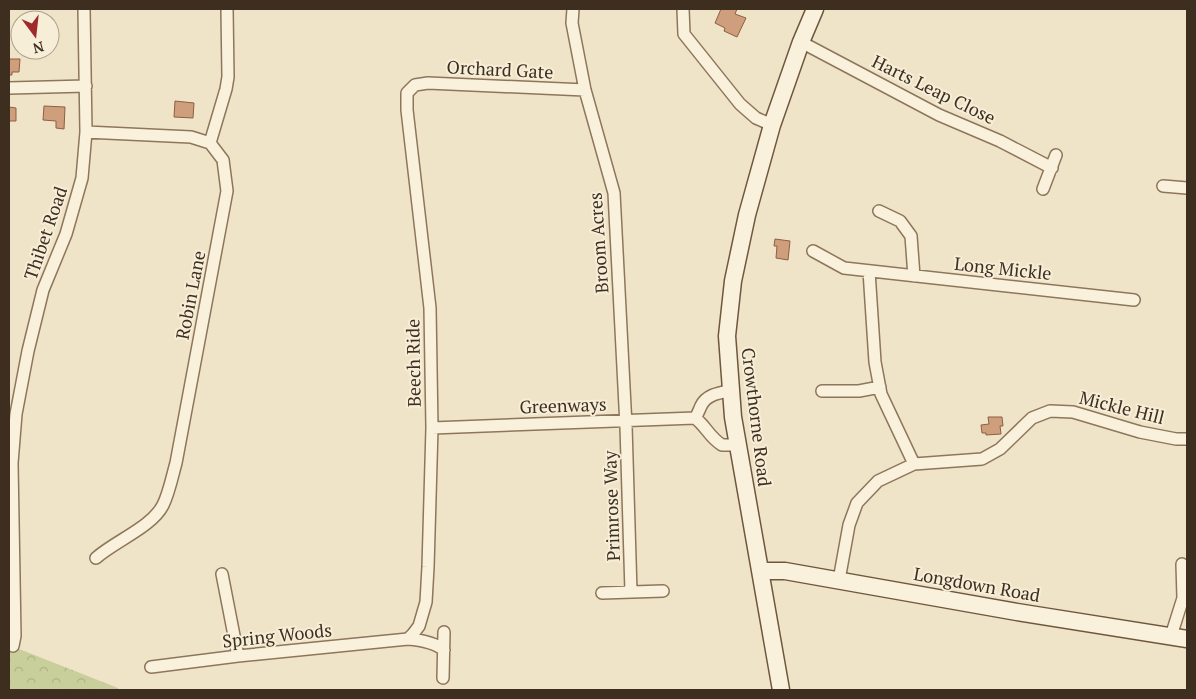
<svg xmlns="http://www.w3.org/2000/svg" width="1196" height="699" font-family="'PT Serif',serif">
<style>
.park{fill:url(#park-crowns)}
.building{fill:#cf9f7d;stroke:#8d5f41}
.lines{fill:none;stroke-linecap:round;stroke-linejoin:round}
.street-casing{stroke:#8d765c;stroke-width:14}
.secondary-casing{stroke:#6f573f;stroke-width:19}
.street{stroke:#faf1dc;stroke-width:11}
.secondary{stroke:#faf1dc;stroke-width:16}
.labels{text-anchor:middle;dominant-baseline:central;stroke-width:4;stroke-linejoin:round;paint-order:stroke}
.street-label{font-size:18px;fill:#3d2e20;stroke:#f7eed8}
</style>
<defs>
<pattern id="park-crowns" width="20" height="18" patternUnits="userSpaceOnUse" patternTransform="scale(1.25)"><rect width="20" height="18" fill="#c9cf9b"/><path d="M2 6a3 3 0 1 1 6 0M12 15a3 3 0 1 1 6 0" fill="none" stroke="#aeb285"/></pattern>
</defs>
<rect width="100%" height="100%" fill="#f0e4c8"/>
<path class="park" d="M 9,645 L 118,688 L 119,690 L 9,690 Z"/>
<path class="building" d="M 721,9 L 737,9 L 735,14 L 746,18 L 737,37 L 724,31 L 725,28 L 715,23 Z
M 9,59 L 20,59 L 19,72 L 12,72 L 12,75 L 9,75 Z
M 175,101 L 194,103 L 193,118 L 174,117 Z
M 44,106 L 65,107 L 64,129 L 56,128 L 56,121 L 43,120 Z
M 9,107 L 16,108 L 16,121 L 9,121 Z
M 775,239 L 790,241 L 788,260 L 776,258 L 777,246 L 774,246 Z
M 988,417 L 1002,417 L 1003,426 L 1000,426 L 1001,434 L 986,435 L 986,433 L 982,433 L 981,425 L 989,424 Z"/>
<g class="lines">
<g class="street-casing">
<path id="street" d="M 573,9 L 572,23 L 585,90 L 614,193 L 626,426 L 631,592
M 683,9 L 684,34 L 740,104 L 756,118 L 772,125
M 801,42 L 939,115 L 1000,141 L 1052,168
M 9,88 L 86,86
M 86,132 L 191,137 L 210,143
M 210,143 L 226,89 L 228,77 L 227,9
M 1163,186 L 1187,188
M 1043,189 L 1056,155
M 879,211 L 900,221 L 911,236 L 914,276
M 813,251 L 844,268 L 1134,300
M 869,271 L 875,362 L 881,394 L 914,464
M 822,391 L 859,391 L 880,387
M 695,418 C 698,414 699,410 701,406 C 706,395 718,393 729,391
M 432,428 L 695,418 C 706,426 709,437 722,445 L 737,445
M 96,558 C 115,541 152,527 163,505 C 169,493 172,477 176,463 L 227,191 L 223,160 L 210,143
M 222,574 L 238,656
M 839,580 L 849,525 L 857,503 L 878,481 L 914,464 L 982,459 L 1000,449 L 1032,418 L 1050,411 L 1073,412 L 1140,432 L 1176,439 L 1187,439
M 602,593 L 663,591
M 1171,636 L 1183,598 L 1182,564
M 408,639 L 413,634 L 419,626 L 426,602 L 428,567 L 432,428 L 430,308 L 407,110 L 407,93 L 415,85 L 428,83 L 585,90
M 13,646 L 15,636 L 12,463 L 16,414 L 28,351 L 43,290 L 66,234 L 82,178 L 86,132 L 84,9
M 151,667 L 238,656 L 408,639 C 420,640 434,642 444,650
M 443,678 L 444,632"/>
</g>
<g class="secondary-casing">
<path id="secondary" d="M 760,571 L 785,571 L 1017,612 L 1187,639
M 781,690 L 733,417 L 727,336 L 733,281 L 747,215 L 772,125 L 801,42 L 815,9"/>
</g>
<use href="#street" class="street"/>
<use href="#secondary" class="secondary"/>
</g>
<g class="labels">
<g class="street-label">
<text transform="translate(500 69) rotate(3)">Orchard Gate</text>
<text transform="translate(934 89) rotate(26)">Harts Leap Close</text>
<text transform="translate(45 233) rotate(-71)">Thibet Road</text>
<text transform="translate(598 243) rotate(-94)">Broom Acres</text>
<text transform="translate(1003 268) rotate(6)">Long Mickle</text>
<text transform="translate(190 295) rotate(-79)">Robin Lane</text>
<text transform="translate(413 363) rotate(-91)">Beech Ride</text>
<text transform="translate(563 405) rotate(-2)">Greenways</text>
<text transform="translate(1122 407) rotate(14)">Mickle Hill</text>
<text transform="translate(757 417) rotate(83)">Crowthorne Road</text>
<text transform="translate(611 506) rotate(-92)">Primrose Way</text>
<text transform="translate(977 584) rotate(10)">Longdown Road</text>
<text transform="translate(277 635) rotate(-6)">Spring Woods</text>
</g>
</g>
<rect width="1196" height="699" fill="none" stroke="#3d2e20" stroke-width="20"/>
<g transform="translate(35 35) rotate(165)"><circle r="24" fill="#f7eed8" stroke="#ada18e"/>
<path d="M0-4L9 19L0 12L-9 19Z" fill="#9e2a2b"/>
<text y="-8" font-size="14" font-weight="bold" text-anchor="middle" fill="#3d2e20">N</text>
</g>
</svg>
